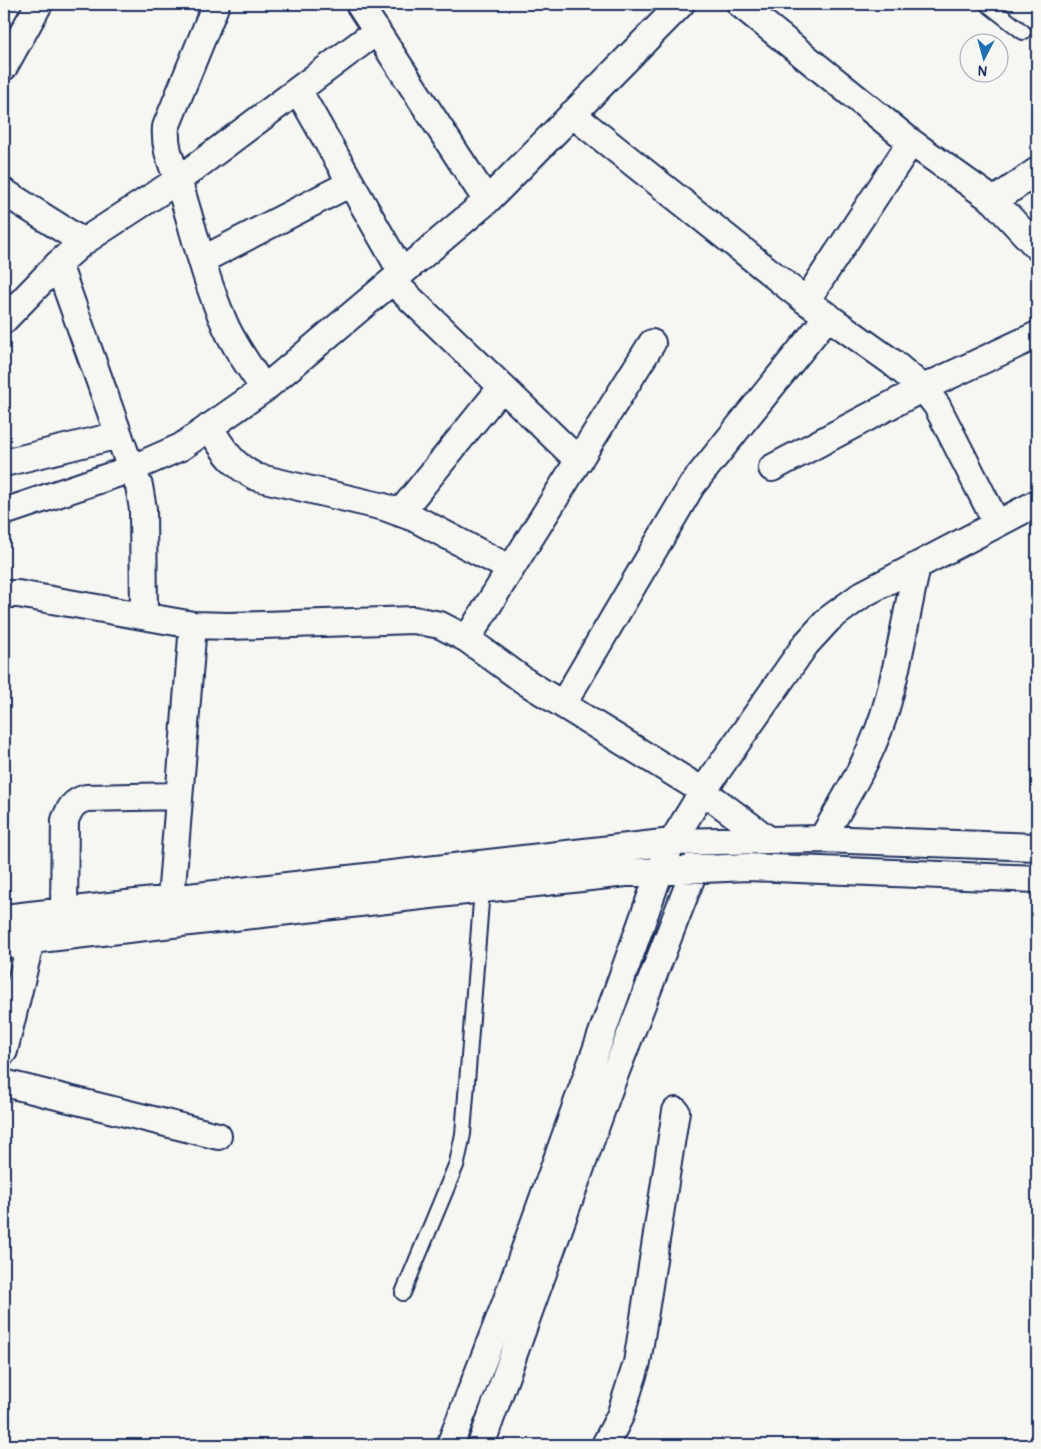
<svg xmlns="http://www.w3.org/2000/svg" width="1041" height="1449" font-family="Pangolin,sans-serif">
<style>
.lines{fill:none;stroke-linecap:round;stroke-linejoin:round}
.service-casing{stroke:#1b2f5e;stroke-width:18}
.minor-casing{stroke:#1b2f5e;stroke-width:30}
.service{stroke:#f6f6f2;stroke-width:14}
.minor{stroke:#f6f6f2;stroke-width:26}
</style>
<rect width="100%" height="100%" fill="#f6f6f2"/>
<filter id="ink" filterUnits="userSpaceOnUse"><feTurbulence type="fractalNoise" baseFrequency=".02" numOctaves="2"/><feDisplacementMap in="SourceGraphic" scale="10" xChannelSelector="R" yChannelSelector="G"/><feConvolveMatrix kernelMatrix="1 2 1 2 8 2 1 2 1" color-interpolation-filters="sRGB"/></filter>
<g filter="url(#ink)">
<g class="lines">
<g class="service-casing">
<path id="service" d="M 987,4 L 1023,32
M 403,1293 L 457,1163 L 463,1134 L 482,889"/>
</g>
<g class="minor-casing">
<path id="minor" d="M 216,4 L 166,127 C 164,153 175,168 182,193 C 195,235 205,279 223,320 C 233,345 250,367 264,389
M 359,4 L 487,201
M 740,4 L 911,142 L 994,201 L 1037,247
M 4,67 L 39,4
M 298,90 L 402,273
M 572,114 L 806,301 L 892,362 L 923,388 L 937,406 L 997,524
M 4,192 L 83,242
M 994,201 L 1037,171
M 202,260 L 351,183
M 58,264 L 131,469 L 139,486 L 143,509 L 144,616
M 392,281 L 579,461
M 806,301 L 911,142
M 4,320 L 58,264 L 83,242 L 178,180 L 377,31
M 209,427 C 224,450 231,464 256,477 L 384,507 L 414,518 L 511,569
M 4,463 L 119,435
M 772,468 L 923,388 L 1037,335
M 4,512 L 131,469 L 181,447 L 264,389 L 487,201 L 681,4
M 400,513 L 502,387
M 4,594 L 18,594 L 193,625 L 229,626 L 414,620 L 440,625 L 467,639 L 526,682 L 703,791 L 769,840
M 467,639 L 652,343
M 563,704 L 692,485 L 828,316
M 822,839 C 847,795 875,751 888,701 C 900,657 907,611 917,566
M 171,899 L 193,625
M 64,911 L 65,820 C 70,808 73,802 86,798 L 179,796
M 4,918 L 672,842 L 822,839 L 1037,847
M 4,945 L 31,940 L 626,873 L 660,871 L 748,867 L 1037,879
M 4,1051 L 31,940
M 4,1083 L 218,1136
M 450,1445 L 506,1302 L 660,871 L 672,842 L 703,791 L 806,644 L 829,619 L 863,594 L 1037,503
M 481,1445 L 611,1084 L 701,853
M 605,1445 L 620,1416 L 637,1363 L 676,1111"/>
</g>
<use href="#service" class="service"/>
<use href="#minor" class="minor"/>
</g>
</g>
<rect width="1041" height="1449" fill="none" stroke="#f6f6f2" stroke-width="20"/>
<rect x="10" y="10" width="1021" height="1429" fill="none" stroke="#1b2f5e" stroke-width="2" filter="url(#ink)"/>
<g transform="translate(984 58) rotate(186)"><circle r="24" fill="#f6f6f2" stroke="#9ea6b7"/>
<path d="M0-4L9 19L0 12L-9 19Z" fill="#1f6fb2"/>
<text y="-8" font-size="14" font-weight="bold" text-anchor="middle" fill="#1b2f5e">N</text>
</g>
</svg>
